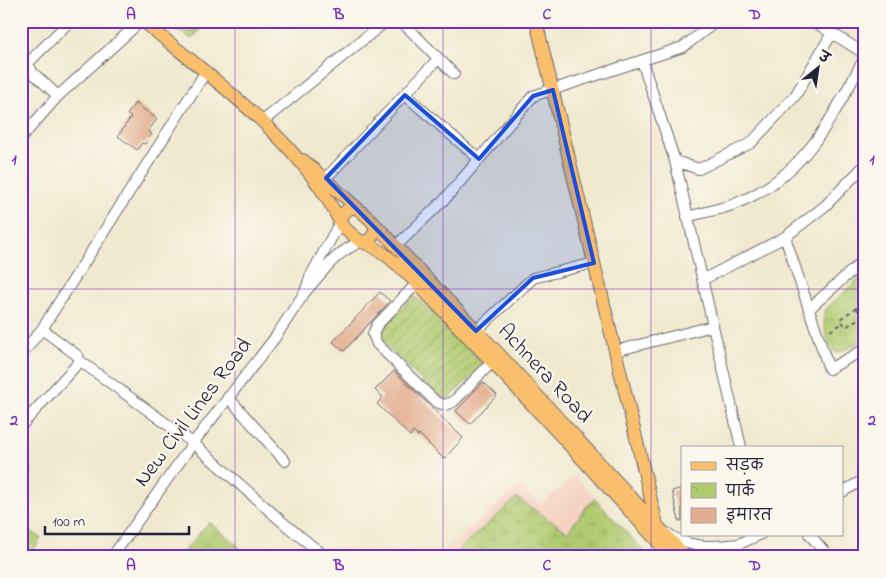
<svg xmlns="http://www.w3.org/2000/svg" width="886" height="578" font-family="'Indie Flower','Playpen Sans Deva',sans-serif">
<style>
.built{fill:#f5d2c2}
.wetland{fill:url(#wetland-marsh);stroke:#6a7656}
.park{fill:url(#park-crowns);stroke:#6a7656}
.garden{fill:url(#garden-furrows);stroke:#6a7656}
.pitch{fill:#b1cb71;stroke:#6a7656}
.building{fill:#e3ad8f}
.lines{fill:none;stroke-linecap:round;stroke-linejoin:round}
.minor-casing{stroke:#6a686f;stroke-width:12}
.major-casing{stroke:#6a686f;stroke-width:14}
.path{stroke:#6a686f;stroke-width:2;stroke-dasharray:4 4;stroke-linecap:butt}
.minor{stroke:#fff;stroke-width:10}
.major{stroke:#f9bf6d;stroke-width:12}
.marked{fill:#1d4ed8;fill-opacity:0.2;stroke:#1d4ed8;stroke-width:4;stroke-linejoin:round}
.grid{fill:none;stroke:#7b2cbf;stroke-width:1;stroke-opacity:0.55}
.labels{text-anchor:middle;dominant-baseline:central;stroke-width:4.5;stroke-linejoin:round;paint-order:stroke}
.street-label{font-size:22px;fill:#22223b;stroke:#fbf7ec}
.neatline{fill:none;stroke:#7b2cbf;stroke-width:2}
.grid-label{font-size:16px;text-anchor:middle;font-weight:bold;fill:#7b2cbf}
</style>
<defs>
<pattern id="wetland-marsh" width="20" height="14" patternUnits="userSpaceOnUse" patternTransform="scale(1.25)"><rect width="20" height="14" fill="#b1cb71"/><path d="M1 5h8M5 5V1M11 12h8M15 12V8" fill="none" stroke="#98ae63"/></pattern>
<pattern id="park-crowns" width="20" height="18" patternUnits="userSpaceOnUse" patternTransform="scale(1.25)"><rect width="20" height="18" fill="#b1cb71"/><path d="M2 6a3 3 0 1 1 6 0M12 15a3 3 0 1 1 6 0" fill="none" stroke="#98ae63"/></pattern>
<pattern id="garden-furrows" width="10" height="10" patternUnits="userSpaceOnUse" patternTransform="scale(1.25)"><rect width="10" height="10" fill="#b1cb71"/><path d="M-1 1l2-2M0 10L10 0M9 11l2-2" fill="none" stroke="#98ae63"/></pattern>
</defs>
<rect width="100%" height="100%" fill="#fbf7ec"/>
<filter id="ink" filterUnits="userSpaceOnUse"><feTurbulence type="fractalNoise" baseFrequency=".02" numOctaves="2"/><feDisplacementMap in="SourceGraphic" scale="10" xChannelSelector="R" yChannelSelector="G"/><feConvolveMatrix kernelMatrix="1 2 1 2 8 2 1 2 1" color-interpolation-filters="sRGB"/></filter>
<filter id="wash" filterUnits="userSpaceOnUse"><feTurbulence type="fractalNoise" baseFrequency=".0096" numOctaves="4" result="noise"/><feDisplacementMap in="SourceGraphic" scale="20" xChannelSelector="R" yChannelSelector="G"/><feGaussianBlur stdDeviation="1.12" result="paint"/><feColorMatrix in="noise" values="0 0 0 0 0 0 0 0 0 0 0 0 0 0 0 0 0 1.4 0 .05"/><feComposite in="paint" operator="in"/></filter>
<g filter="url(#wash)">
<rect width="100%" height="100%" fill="#f0e9cf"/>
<path class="built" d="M 574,475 L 649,557 L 437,557 L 519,486 L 541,505 Z"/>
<path class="wetland" d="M 162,21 L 208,21 L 192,39 Z
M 517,498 L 568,532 L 585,508 L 595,499 L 649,557 L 450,557 Z"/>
<path class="park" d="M 865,273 L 865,339 L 843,351 L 835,352 C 826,345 821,320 826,309 Z
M 209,522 L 251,557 L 179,557 Z"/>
<path class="garden" d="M 413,295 L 446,324 L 484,365 L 448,399 L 437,395 L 382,342 L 382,330 Z"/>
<path class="pitch" d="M 21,525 L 41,538 L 30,557 L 21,557 Z"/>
<g id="blocks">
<path class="building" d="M 135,103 L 157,119 L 148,131 L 152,134 L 145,144 L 142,143 L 137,150 L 118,136 L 131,117 L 127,115 Z
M 380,292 L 390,301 L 344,351 L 333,342 Z
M 394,371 L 463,438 L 444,459 L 419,434 L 418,436 L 413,432 L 410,436 L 377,404 L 383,397 L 375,390 Z
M 483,382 L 497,395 L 470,424 L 456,411 Z
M 682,488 L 682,521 L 679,521 L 672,491 Z"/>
</g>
</g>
<g filter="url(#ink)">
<use href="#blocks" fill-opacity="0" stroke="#6a686f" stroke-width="1"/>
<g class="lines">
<g class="minor-casing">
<path id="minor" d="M 401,21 L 454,74
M 813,21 L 865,54
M 642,61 L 675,161 L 741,447
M 405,95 L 479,159
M 58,96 L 32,72 L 28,63 L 70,21
M 263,121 L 386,21
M 21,138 L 58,96 L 141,21
M 675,161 L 699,169 L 751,143 L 795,96 L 832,33
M 326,178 L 438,59
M 687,217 C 701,213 717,210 732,205 C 804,178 830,121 865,57
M 340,222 L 310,277 L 305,292 C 322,273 336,251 361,242
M 785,237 L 829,369 L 865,349
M 396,246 L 446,198 L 533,96 L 683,47 L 717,21
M 421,279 L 377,325 L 373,334 L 377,344 L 436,402 L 445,405 L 453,402 L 497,357
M 702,280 L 785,237 L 825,206 L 865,165
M 809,309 L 865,259
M 42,329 L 78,356 L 80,361 L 193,443 L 287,526 L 326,557
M 476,331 L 533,278 L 594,263
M 615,351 L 713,326
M 21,355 L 42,329 L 205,73
M 228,397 L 285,461
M 21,426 L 80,361
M 21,465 L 22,466
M 842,492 L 865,479
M 667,533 C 687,549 716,547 739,544
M 809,534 L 829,557
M 112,557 L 193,443 L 274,339 L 305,292
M 710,557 L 761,534"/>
</g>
<g class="major-casing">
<path id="major" d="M 143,21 C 212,79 300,139 340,222
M 536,21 L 657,525
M 303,160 L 357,208
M 350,208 L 357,208 L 373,222 L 376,230 L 370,240 L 361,242 L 341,225 L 341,215 Z
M 371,220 L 499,354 L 686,557
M 361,242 C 387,247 430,298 450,318 C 526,396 598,477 672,557"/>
</g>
<path class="path" d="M 862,283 L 865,287
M 856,308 L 862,316 L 846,327 L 840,319 Z
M 859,312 L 865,308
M 830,331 L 843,323"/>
<use href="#minor" class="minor"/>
<use href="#major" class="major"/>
</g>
</g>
<path class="marked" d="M 553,90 L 594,263 L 533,278 L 476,331 L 326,178 L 405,95 L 479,159 L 533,96 Z"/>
<path class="grid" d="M 235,21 L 235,557M 443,21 L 443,557M 651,21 L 651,557M 21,289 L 865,289"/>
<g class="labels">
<g class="street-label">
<text transform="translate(544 374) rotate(47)">Achnera Road</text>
<text transform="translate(194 413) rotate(-53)">New Civil Lines Road</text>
</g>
</g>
<rect width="886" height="578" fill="none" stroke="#fbf7ec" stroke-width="55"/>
<rect x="681" y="446" width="162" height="90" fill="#fbf7ec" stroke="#a4a2a5"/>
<rect x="691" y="462" width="25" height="8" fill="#f9bf6d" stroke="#a4a2a5"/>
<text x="726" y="470" font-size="15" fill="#22223b">सड़क</text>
<rect x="691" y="483" width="25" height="15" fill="url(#park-crowns)" stroke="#a4a2a5"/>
<text x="726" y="496" font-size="15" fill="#22223b">पार्क</text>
<rect x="691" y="508" width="25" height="15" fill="#e3ad8f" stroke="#a4a2a5"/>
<text x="726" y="520" font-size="15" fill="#22223b">इमारत</text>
<g transform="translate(818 68) rotate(30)" stroke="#fbf7ec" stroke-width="4" paint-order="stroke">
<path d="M0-4L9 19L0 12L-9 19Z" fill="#22223b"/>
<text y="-8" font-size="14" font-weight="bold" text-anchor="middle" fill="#22223b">उ</text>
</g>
<path d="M45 526v8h144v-8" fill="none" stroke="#22223b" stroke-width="2.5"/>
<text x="52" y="526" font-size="15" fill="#22223b" stroke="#fbf7ec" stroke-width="4" paint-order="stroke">100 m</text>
<rect x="28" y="28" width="830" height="522" class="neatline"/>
<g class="grid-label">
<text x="131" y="19">A</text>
<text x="339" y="19">B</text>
<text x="547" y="19">C</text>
<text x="755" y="19">D</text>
<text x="14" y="164">1</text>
<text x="872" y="164">1</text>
<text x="14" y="425">2</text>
<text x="872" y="425">2</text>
<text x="131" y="570">A</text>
<text x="339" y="570">B</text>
<text x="547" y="570">C</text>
<text x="755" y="570">D</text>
</g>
</svg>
